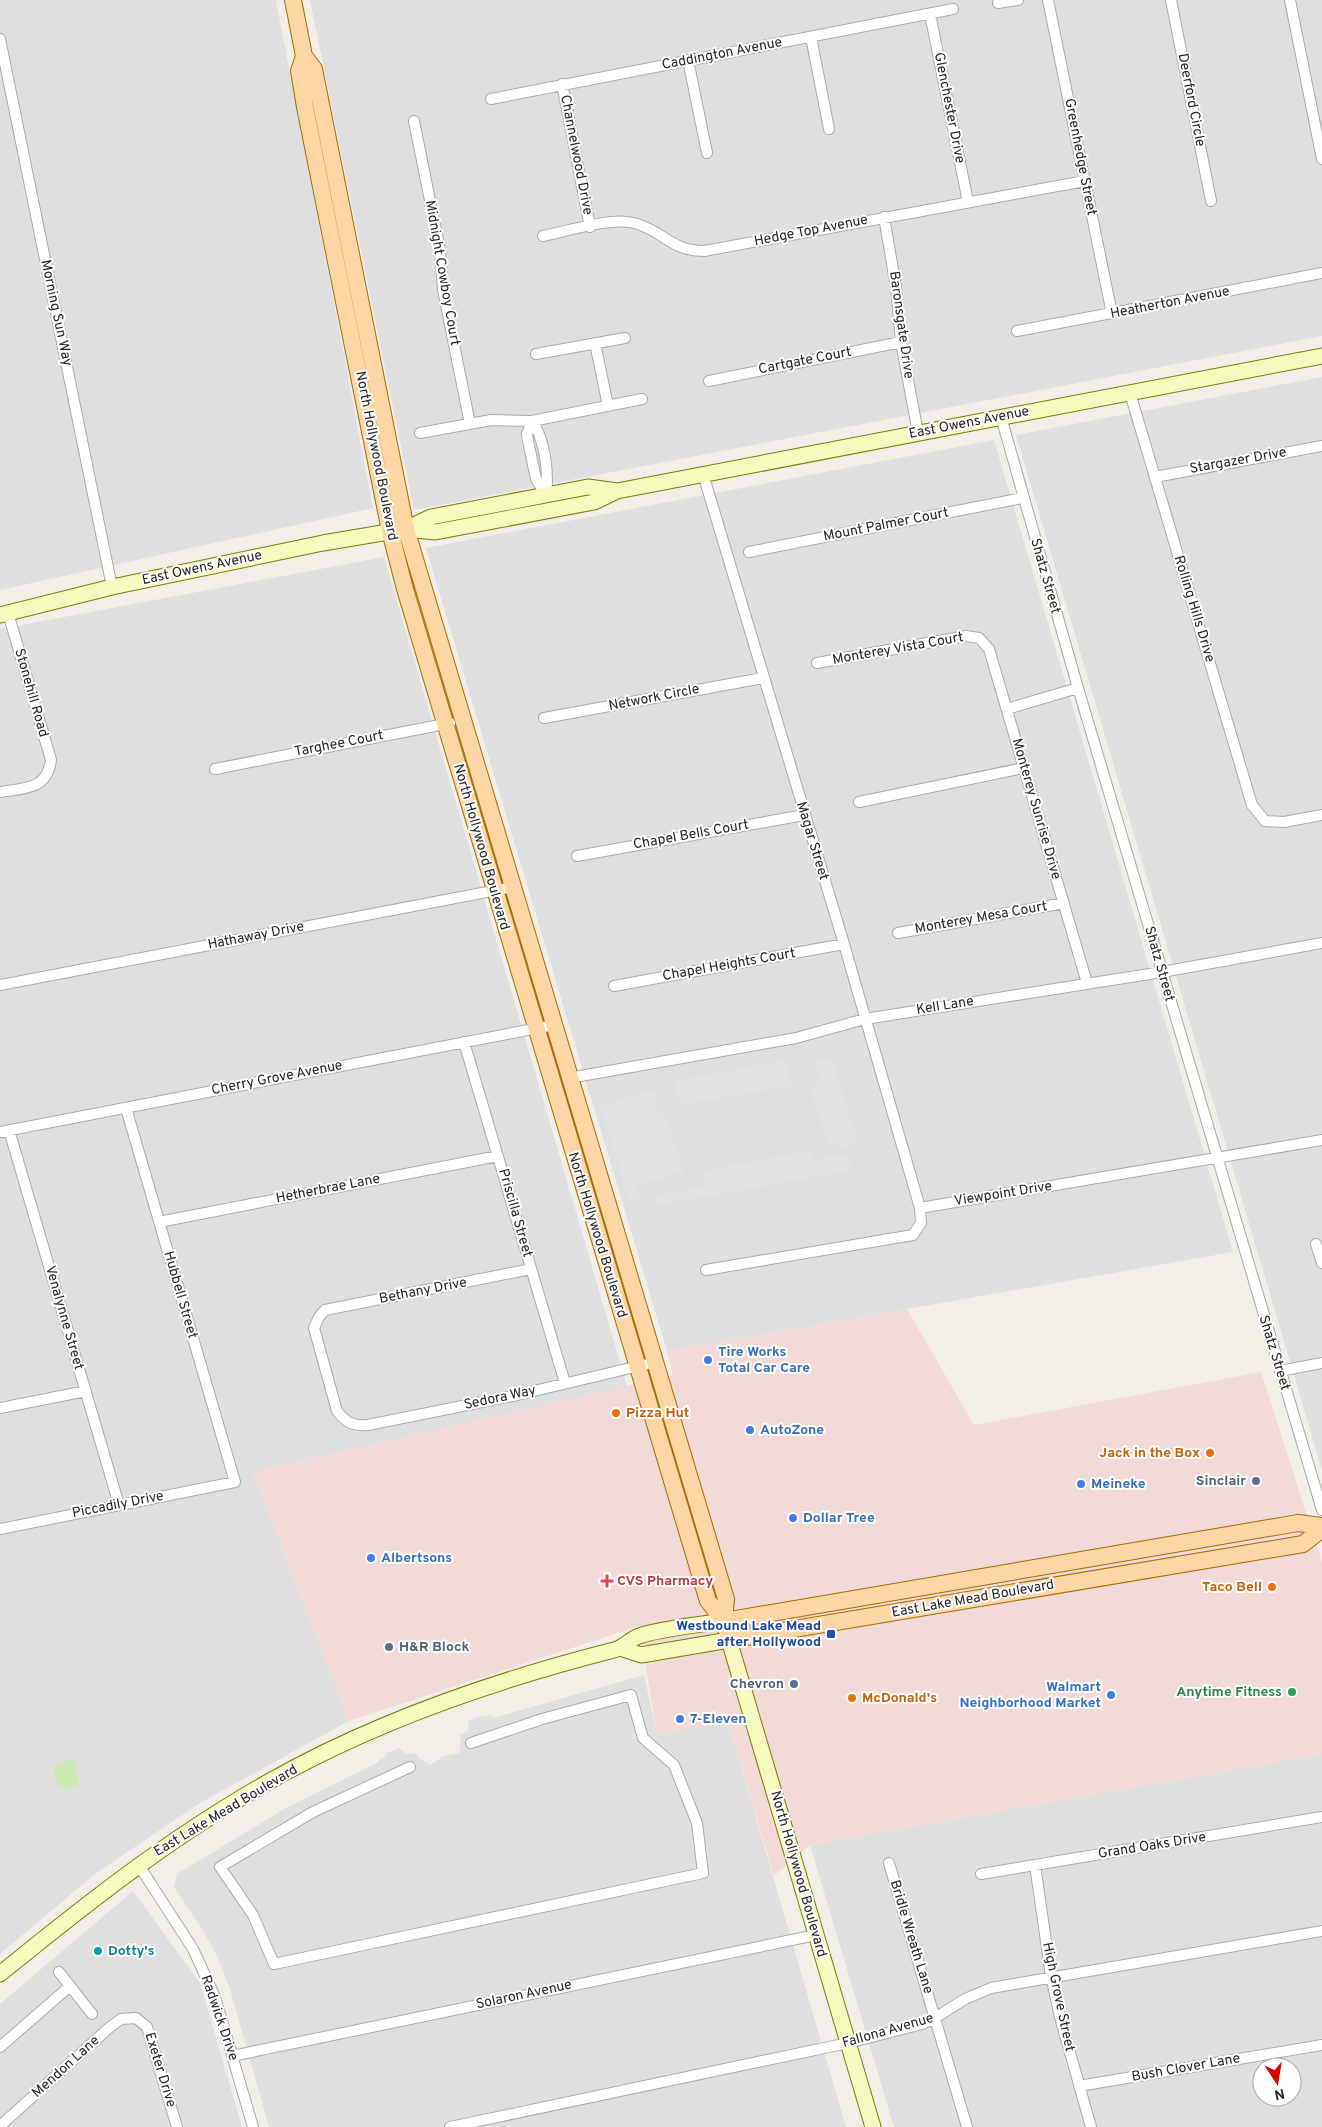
<svg xmlns="http://www.w3.org/2000/svg" width="1322" height="2127" font-family="Overpass,sans-serif">
<style>
.residential{fill:#e0dfdf;fill-rule:evenodd}
.commercial{fill:#f2dad9}
.grass{fill:#cdebb0}
.parking{fill:#e2e2e2}
.lines{fill:none;stroke-linecap:round;stroke-linejoin:round}
.street-casing{stroke:#a9a9a9;stroke-width:12}
.secondary-casing{stroke:#707d05;stroke-width:17}
.primary-casing{stroke:#a06b00;stroke-width:18}
.street{stroke:#fff;stroke-width:10}
.secondary{stroke:#f7fabf;stroke-width:15}
.primary{stroke:#fcd6a4;stroke-width:16}
.shop-dot{fill:#3f7fe0;stroke:#fff;stroke-width:2}
.food-dot{fill:#e8710a;stroke:#fff;stroke-width:2}
.service-dot{fill:#5c6f8a;stroke:#fff;stroke-width:2}
.health-dot{fill:#e0444e;stroke:#fff;stroke-width:2}
.transit-dot{fill:#1a4fb4;stroke:#fff;stroke-width:2}
.leisure-dot{fill:#2e9e5b;stroke:#fff;stroke-width:2}
.culture-dot{fill:#0f9aa8;stroke:#fff;stroke-width:2}
.labels{text-anchor:middle;dominant-baseline:central;stroke-width:4;stroke-linejoin:round;paint-order:stroke}
.street-label{font-size:14px;fill:#222;stroke:#fff}
.shop-label{font-size:14px;font-weight:bold;fill:#366cbe;stroke:#fff;text-anchor:start}
.food-label{font-size:14px;font-weight:bold;fill:#c56008;stroke:#fff;text-anchor:start}
.service-label{font-size:14px;font-weight:bold;fill:#4e5e75;stroke:#fff;text-anchor:end}
.health-label{font-size:14px;font-weight:bold;fill:#be3a42;stroke:#fff;text-anchor:start}
.transit-label{font-size:14px;font-weight:bold;fill:#164399;stroke:#fff;text-anchor:end}
.leisure-label{font-size:14px;font-weight:bold;fill:#27864d;stroke:#fff;text-anchor:end}
.culture-label{font-size:14px;font-weight:bold;fill:#0d838f;stroke:#fff;text-anchor:start}
</style>
<rect width="100%" height="100%" fill="#f2efe9"/>
<path class="residential" d="M 0,0 L 276,0 L 373,508 L 0,590 Z
M 310,0 L 1322,0 L 1322,336 L 414,510 Z
M 1322,377 L 1322,1470 L 1016,435 Z
M 994,440 L 1233,1252 L 667,1351 L 426,548 Z
M 384,557 L 627,1386 L 253,1472 L 349,1721 L 200,1803 L 95,1874 L 0,1954 L 0,629 Z
M 644,1675 L 657,1734 L 728,1722 L 846,2127 L 269,2127 L 230,1989 L 217,1956 L 202,1929 L 174,1887 L 177,1874 L 286,1808 L 379,1762 L 379,1760 L 385,1757 L 385,1754 L 399,1748 L 407,1754 L 416,1753 L 419,1758 L 430,1765 L 444,1756 L 459,1753 L 461,1740 L 459,1735 L 468,1731 L 469,1725 L 468,1721 L 484,1715 L 485,1717 L 492,1715 L 493,1718 Z
M 1322,1754 L 1322,2127 L 894,2127 L 810,1845 ZM 1262,2067 L 1292,2067 L 1292,2097 L 1262,2097 Z
M 133,1891 L 200,1983 L 242,2127 L 0,2127 L 0,2004 Z"/>
<path class="commercial" d="M 907,1309 L 974,1425 L 1261,1372 L 1322,1562 L 1322,1754 L 810,1845 L 774,1876 L 728,1722 L 657,1734 L 639,1626 L 349,1721 L 253,1472 L 673,1375 L 667,1351 Z"/>
<path class="grass" d="M 67,1760 L 75,1761 L 79,1785 C 61,1792 52,1787 55,1766 Z"/>
<path class="parking" d="M 832,1059 L 858,1143 L 839,1149 L 837,1144 L 828,1146 L 810,1086 L 820,1083 L 813,1062 Z
M 786,1060 L 791,1085 L 680,1106 L 675,1081 Z
M 653,1090 L 657,1103 L 654,1107 L 654,1112 L 664,1111 L 684,1173 L 664,1176 L 664,1178 L 636,1184 L 639,1197 L 629,1199 L 600,1106 Z
M 812,1150 L 815,1159 L 848,1154 L 851,1171 L 657,1205 L 655,1195 L 705,1187 L 702,1171 Z"/>
<g class="lines">
<g class="street-casing">
<path id="street" d="M 1048,0 L 1112,314
M 1171,0 L 1211,201
M 1290,0 L 1322,159
M 998,3 L 1018,0
M 930,14 L 968,202
M 811,37 L 829,129
M 0,39 L 112,587
M 688,60 L 707,153
M 562,84 L 590,227
M 491,99 L 953,9
M 414,121 L 440,250 L 443,290 L 470,424
M 884,217 L 896,287 L 901,342 L 918,433
M 543,236 C 569,231 610,217 634,223 C 663,230 670,251 704,251 L 1085,181
M 1017,331 L 1322,273
M 595,343 L 608,406
M 536,354 L 625,338
M 709,381 L 901,342
M 1130,393 L 1252,805 L 1265,821 L 1284,822 L 1322,815
M 1001,417 L 1078,688 L 1322,1510
M 532,421 L 527,434 L 528,441 L 536,479 L 546,495
M 532,421 C 545,440 549,472 546,495
M 420,433 L 491,420 L 532,421 L 642,399
M 703,474 L 844,944 L 920,1208
M 1155,477 L 1322,446
M 749,552 L 1022,498
M 817,663 L 966,636 L 979,638 L 989,649 L 1087,983
M 1007,709 L 1078,688
M 544,718 L 763,678
M 215,769 L 450,723
M 0,792 C 25,788 47,790 51,760 L 8,613
M 859,802 L 1024,768
M 577,856 L 804,815
M 898,933 L 1064,903
M 0,985 L 513,887
M 614,986 L 844,944
M 464,1042 L 565,1383
M 569,1078 L 796,1038 L 865,1019 L 1162,972 L 1322,943
M 9,1130 L 119,1505
M 0,1132 L 554,1025
M 159,1222 L 498,1156
M 1316,1244 L 1322,1263
M 531,1269 L 325,1310 L 319,1317 L 314,1328 L 337,1411 C 346,1423 353,1426 368,1425 L 517,1395 L 656,1362
M 706,1270 L 913,1235 L 921,1223 L 920,1208 L 1322,1140
M 1280,1371 L 1322,1363
M 0,1408 L 86,1391
M 0,1529 L 235,1482 L 126,1108
M 410,1767 L 313,1812 L 220,1867 L 253,1915 L 274,1964 L 703,1873 L 697,1823 L 674,1765 L 643,1738 L 631,1695 L 542,1719 L 471,1743
M 889,1863 L 967,2127
M 138,1864 L 193,1949 L 215,1997 L 253,2127
M 1035,1865 L 1051,1976 L 1060,2017 L 1091,2127
M 981,1874 L 1322,1817
M 59,1972 L 92,2014
M 0,2047 L 70,1986
M 232,2056 L 816,1935
M 1079,2086 L 1322,2045
M 0,2126 L 110,2027 L 121,2019 L 136,2018 L 147,2027 L 177,2127
M 450,2127 L 848,2043 L 922,2024 L 935,2018 L 965,1999 L 991,1988 L 1322,1931"/>
</g>
<g class="secondary-casing">
<path id="secondary" d="M 406,529 L 431,517 L 546,495 L 588,487 L 617,491
M 0,615 L 112,587 L 323,543 L 406,529 L 435,532 L 594,502 L 617,491 L 1322,356
M 620,1648 L 641,1655 L 729,1640 L 873,2127
M 0,1974 C 86,1904 172,1836 270,1781 C 376,1721 496,1680 614,1650 C 624,1648 630,1639 639,1636 C 663,1628 698,1625 724,1621"/>
</g>
<g class="primary-casing">
<path id="primary" d="M 293,0 L 304,56 L 314,69 L 406,529 L 726,1599 L 724,1621 L 729,1640 L 1303,1544 L 1322,1529
M 304,56 L 299,71 L 305,107 L 390,531 L 405,589 L 708,1601 L 724,1621
M 724,1621 L 1298,1523 L 1322,1526"/>
</g>
<use href="#street" class="street"/>
<use href="#secondary" class="secondary"/>
<use href="#primary" class="primary"/>
</g>
<g class="shop-dot">
<circle cx="708" cy="1360" r="5"/>
<circle cx="750" cy="1430" r="5"/>
<circle cx="1081" cy="1484" r="5"/>
<circle cx="793" cy="1518" r="5"/>
<circle cx="371" cy="1558" r="5"/>
<circle cx="1111" cy="1695" r="5"/>
<circle cx="680" cy="1719" r="5"/>
</g>
<g class="food-dot">
<circle cx="616" cy="1413" r="5"/>
<circle cx="1210" cy="1453" r="5"/>
<circle cx="1272" cy="1587" r="5"/>
<circle cx="852" cy="1698" r="5"/>
</g>
<g class="service-dot">
<circle cx="1256" cy="1481" r="5"/>
<circle cx="389" cy="1647" r="5"/>
<circle cx="794" cy="1684" r="5"/>
</g>
<path class="health-dot" d="M604.5 1573.5h5v5h5v5h-5v5h-5v-5h-5v-5h5z"/>
<rect class="transit-dot" x="826" y="1629" width="10" height="10" rx="2.5"/>
<circle class="leisure-dot" cx="1292" cy="1692" r="5"/>
<circle class="culture-dot" cx="98" cy="1951" r="5"/>
<g class="labels">
<g class="street-label">
<text transform="translate(722 54) rotate(-11)">Caddington Avenue</text>
<text transform="translate(1191 100) rotate(79)">Deerford Circle</text>
<text transform="translate(949 108) rotate(79)">Glenchester Drive</text>
<text transform="translate(576 155) rotate(79)">Channelwood Drive</text>
<text transform="translate(1080 157) rotate(79)">Greenhedge Street</text>
<text transform="translate(811 231) rotate(-11)">Hedge Top Avenue</text>
<text transform="translate(442 273) rotate(80)">Midnight Cowboy Court</text>
<text transform="translate(1170 303) rotate(-11)">Heatherton Avenue</text>
<text transform="translate(56 313) rotate(78)">Morning Sun Way</text>
<text transform="translate(901 325) rotate(82)">Baronsgate Drive</text>
<text transform="translate(805 361) rotate(-11)">Cartgate Court</text>
<text transform="translate(969 423) rotate(-11)">East Owens Avenue</text>
<text transform="translate(376 456) rotate(79)">North Hollywood Boulevard</text>
<text transform="translate(1238 461) rotate(-10)">Stargazer Drive</text>
<text transform="translate(886 525) rotate(-11)">Mount Palmer Court</text>
<text transform="translate(202 568) rotate(-12)">East Owens Avenue</text>
<text transform="translate(1045 576) rotate(74)">Shatz Street</text>
<text transform="translate(1194 609) rotate(73)">Rolling Hills Drive</text>
<text transform="translate(898 649) rotate(-10)">Monterey Vista Court</text>
<text transform="translate(31 693) rotate(74)">Stonehill Road</text>
<text transform="translate(654 698) rotate(-11)">Network Circle</text>
<text transform="translate(339 744) rotate(-11)">Targhee Court</text>
<text transform="translate(1036 809) rotate(74)">Monterey Sunrise Drive</text>
<text transform="translate(691 835) rotate(-10)">Chapel Bells Court</text>
<text transform="translate(812 841) rotate(73)">Magar Street</text>
<text transform="translate(481 847) rotate(74)">North Hollywood Boulevard</text>
<text transform="translate(981 918) rotate(-10)">Monterey Mesa Court</text>
<text transform="translate(256 936) rotate(-11)">Hathaway Drive</text>
<text transform="translate(1159 964) rotate(74)">Shatz Street</text>
<text transform="translate(729 965) rotate(-10)">Chapel Heights Court</text>
<text transform="translate(945 1006) rotate(-9)">Kell Lane</text>
<text transform="translate(277 1078) rotate(-11)">Cherry Grove Avenue</text>
<text transform="translate(328 1189) rotate(-11)">Hetherbrae Lane</text>
<text transform="translate(1003 1194) rotate(-9)">Viewpoint Drive</text>
<text transform="translate(515 1213) rotate(74)">Priscilla Street</text>
<text transform="translate(597 1235) rotate(73)">North Hollywood Boulevard</text>
<text transform="translate(423 1291) rotate(-11)">Bethany Drive</text>
<text transform="translate(180 1295) rotate(74)">Hubbell Street</text>
<text transform="translate(64 1318) rotate(74)">Venalynne Street</text>
<text transform="translate(1274 1353) rotate(73)">Shatz Street</text>
<text transform="translate(500 1398) rotate(-12)">Sedora Way</text>
<text transform="translate(118 1505) rotate(-11)">Piccadily Drive</text>
<text transform="translate(973 1599) rotate(-10)">East Lake Mead Boulevard</text>
<text transform="translate(226 1811) rotate(-31)">East Lake Mead Boulevard</text>
<text transform="translate(1152 1846) rotate(-9)">Grand Oaks Drive</text>
<text transform="translate(798 1874) rotate(74)">North Hollywood Boulevard</text>
<text transform="translate(911 1937) rotate(73)">Bridle Wreath Lane</text>
<text transform="translate(524 1995) rotate(-12)">Solaron Avenue</text>
<text transform="translate(1058 1997) rotate(78)">High Grove Street</text>
<text transform="translate(219 2018) rotate(71)">Radwick Drive</text>
<text transform="translate(888 2031) rotate(-16)">Fallona Avenue</text>
<text transform="translate(66 2067) rotate(-42)">Mendon Lane</text>
<text transform="translate(1186 2068) rotate(-10)">Bush Clover Lane</text>
<text transform="translate(160 2070) rotate(73)">Exeter Drive</text>
</g>
<g class="shop-label">
<text x="718" y="1352">Tire Works<tspan x="718" dy="16">Total Car Care</tspan></text>
<text x="760" y="1430">AutoZone</text>
<text x="1091" y="1484">Meineke</text>
<text x="803" y="1518">Dollar Tree</text>
<text x="381" y="1558">Albertsons</text>
<text x="1101" y="1687" text-anchor="end">Walmart<tspan x="1101" dy="16">Neighborhood Market</tspan></text>
<text x="690" y="1719">7-Eleven</text>
</g>
<g class="food-label">
<text x="626" y="1413">Pizza Hut</text>
<text x="1200" y="1453" text-anchor="end">Jack in the Box</text>
<text x="1262" y="1587" text-anchor="end">Taco Bell</text>
<text x="862" y="1698">McDonald's</text>
</g>
<g class="service-label">
<text x="1246" y="1481">Sinclair</text>
<text x="399" y="1647" text-anchor="start">H&amp;R Block</text>
<text x="784" y="1684">Chevron</text>
</g>
<g class="health-label">
<text x="617" y="1581">CVS Pharmacy</text>
</g>
<g class="transit-label">
<text x="821" y="1626">Westbound Lake Mead<tspan x="821" dy="16">after Hollywood</tspan></text>
</g>
<g class="leisure-label">
<text x="1282" y="1692">Anytime Fitness</text>
</g>
<g class="culture-label">
<text x="108" y="1951">Dotty's</text>
</g>
</g>
<g transform="translate(1277 2082) rotate(168)"><circle r="24" fill="#ffffff" stroke="#a7a7a7"/>
<path d="M0-4L9 19L0 12L-9 19Z" fill="#d40000"/>
<text y="-8" font-size="14" font-weight="bold" text-anchor="middle" fill="#222222">N</text>
</g>
</svg>
